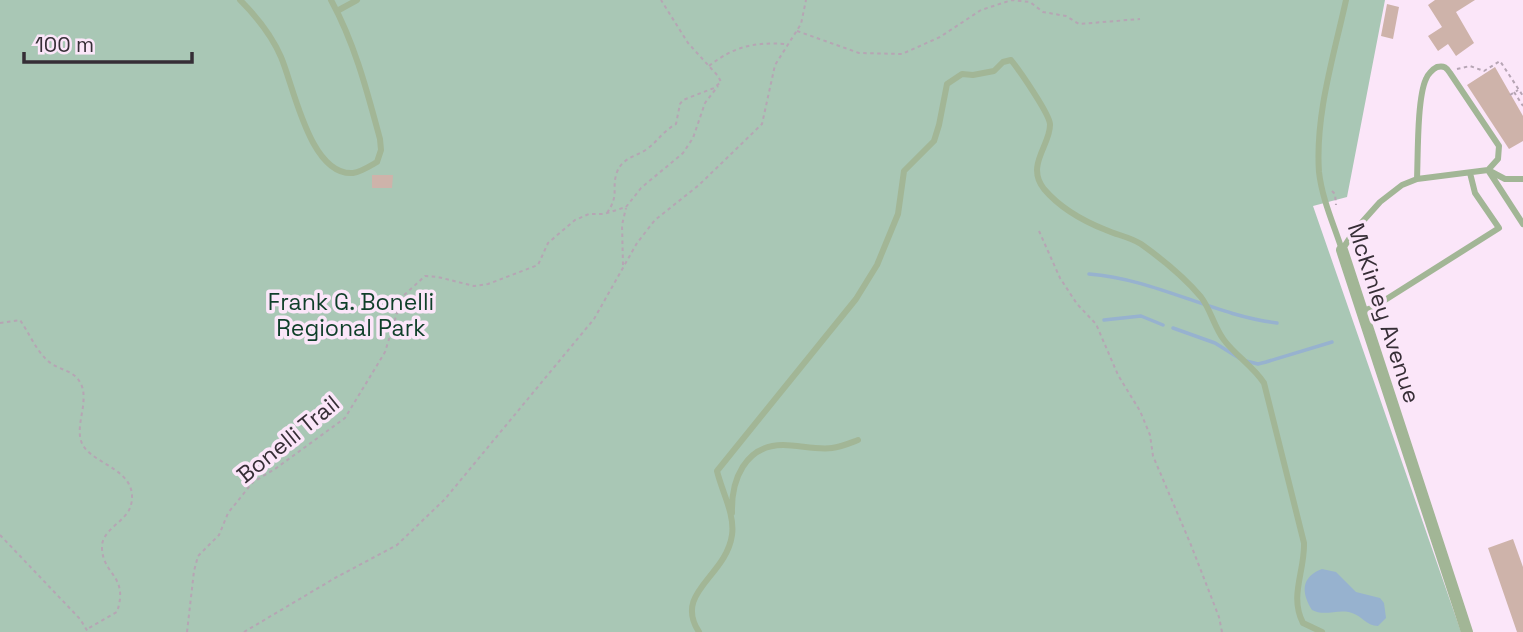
<svg xmlns="http://www.w3.org/2000/svg" width="1523" height="632" font-family="'Space Grotesk',sans-serif">
<style>
.green{fill:#a9c7b5}
.water{fill:#97b2cf}
.lines{fill:none;stroke-linecap:round;stroke-linejoin:round}
.stream{stroke:#97b2cf;stroke-width:3.5}
.building{fill:#ceb3aa}
.path{stroke:#b6a5b4;stroke-width:2;stroke-dasharray:3.5 3.5;stroke-linecap:butt}
.lane{stroke:#a2b696;stroke-width:6}
.street{stroke:#a2b696;stroke-width:12}
.labels{text-anchor:middle;dominant-baseline:central;stroke-width:7;stroke-linejoin:round;paint-order:stroke}
.park-label{font-size:23px;fill:#0f3f29;stroke:#fbe6f9}
.street-label{font-size:23px;fill:#362e36;stroke:#fbe6f9}
</style>
<rect width="100%" height="100%" fill="#fbe6f9"/>
<path class="green" d="M 0,0 L 1385,0 L 1347,197 L 1313,206 L 1461,632 L 0,632 Z"/>
<path class="water" d="M 1322,569 L 1336,572 L 1356,592 L 1380,598 L 1384,603 L 1386,618 L 1378,626 C 1367,626 1362,616 1352,613 C 1339,608 1325,617 1312,610 C 1301,592 1301,577 1322,569 Z"/>
<g class="lines">
<path class="stream" d="M 1089,274 C 1155,279 1213,315 1277,323
M 1104,320 L 1141,316 L 1163,325
M 1173,328 L 1215,343 L 1239,358
M 1246,361 L 1258,364 L 1266,362 L 1332,342"/>
</g>
<path class="building" d="M 1435,0 L 1475,0 L 1456,12 L 1474,43 L 1456,56 L 1448,44 L 1438,51 L 1428,36 L 1442,27 L 1428,5 Z
M 1387,4 L 1399,7 L 1393,39 L 1381,36 Z
M 1495,67 L 1523,116 L 1523,141 L 1509,149 L 1467,85 Z
M 372,175 L 393,175 L 392,188 L 372,188 Z
M 1513,539 L 1523,567 L 1523,632 L 1517,632 L 1488,548 Z"/>
<g class="lines">
<path class="path" d="M 797,31 L 859,53 L 902,54 L 940,37 L 981,10 L 1012,0 L 1030,2 L 1043,12 L 1066,16 L 1079,24 L 1140,19
M 709,66 C 734,46 755,42 786,44
M 1457,69 L 1470,66 L 1484,71 L 1500,61 L 1523,96
M 1514,92 L 1523,106
M 1510,95 L 1518,90
M 1332,191 L 1335,194 L 1336,205
M 607,213 C 620,194 611,189 617,172 C 623,157 636,157 647,149 C 658,141 662,132 676,124 L 680,104 L 683,100 L 714,88 L 721,82 L 718,76 L 688,43 L 661,0
M 1039,231 L 1060,278 L 1077,304 L 1096,324 L 1118,375 L 1140,411 L 1150,435 L 1153,456 L 1191,545 L 1219,617 L 1222,632
M 623,265 L 622,225 L 626,208
M 0,323 L 20,320 C 29,333 36,350 47,360 C 58,371 74,369 81,384 C 90,403 72,430 84,447 C 98,466 139,471 131,505 C 127,522 101,529 102,548 C 103,576 129,575 117,612 L 87,629
M 0,535 L 80,619 L 88,632
M 187,632 L 194,571 L 198,556 L 219,535 L 228,513 L 253,482 L 275,469 L 345,418 L 385,352 L 402,297 L 425,276 L 438,277 L 474,286 L 488,284 L 538,265 L 548,243 L 575,220 L 589,214 L 604,214 L 626,207 L 641,188 L 683,153 L 693,138 L 705,103 L 718,86
M 244,632 L 335,578 L 397,545 L 445,499 L 594,319 L 637,243 L 655,220 L 699,185 L 762,124 L 775,65 L 801,24 L 806,0"/>
<path class="lane" d="M 240,0 C 256,16 272,36 281,57 C 294,87 310,176 353,173 C 361,172 370,166 377,162 L 381,150 L 380,139 C 367,91 355,44 331,0
M 337,11 L 357,0
M 1417,179 C 1418,156 1417,98 1426,79 C 1427,75 1433,69 1437,67 C 1444,65 1447,68 1450,73 L 1499,146 L 1498,159 L 1488,170 L 1523,224
M 1342,250 C 1334,225 1322,199 1319,172 C 1315,115 1334,55 1346,0
M 1342,250 L 1355,230 L 1380,202 L 1402,185 L 1417,179 L 1488,170 L 1505,179 L 1523,179
M 1360,312 L 1374,307 L 1499,228 L 1475,193 L 1470,173
M 732,513 C 731,480 745,445 783,445 C 799,445 816,450 832,448 C 841,447 850,443 858,440
M 699,632 C 673,592 726,577 732,535 C 735,514 722,492 717,471 L 856,299 L 877,265 L 898,214 L 904,171 L 934,141 L 939,125 L 947,84 L 962,74 L 973,75 L 994,71 L 1003,62 L 1011,60 C 1019,70 1049,113 1050,124 C 1051,145 1025,165 1044,189 C 1061,209 1083,221 1106,230 C 1117,235 1130,237 1141,244 C 1162,259 1185,278 1201,297 C 1211,310 1214,327 1224,340 C 1236,356 1253,366 1264,383 L 1304,543 C 1305,571 1289,596 1303,623 L 1322,632"/>
<path class="street" d="M 1342,250 L 1467,632"/>
</g>
<g class="labels">
<g class="park-label">
<text x="351" y="302">Frank G. Bonelli<tspan x="351" dy="26">Regional Park</tspan></text>
</g>
<g class="street-label">
<text transform="translate(1384 313) rotate(72)">McKinley Avenue</text>
<text transform="translate(288 439) rotate(-39)">Bonelli Trail</text>
</g>
</g>
<path d="M24 52v10h168v-10" fill="none" stroke="#362e36" stroke-width="3.5"/>
<text x="35" y="52" font-size="21" fill="#362e36" stroke="#fbe6f9" stroke-width="5" paint-order="stroke">100 m</text>
</svg>
